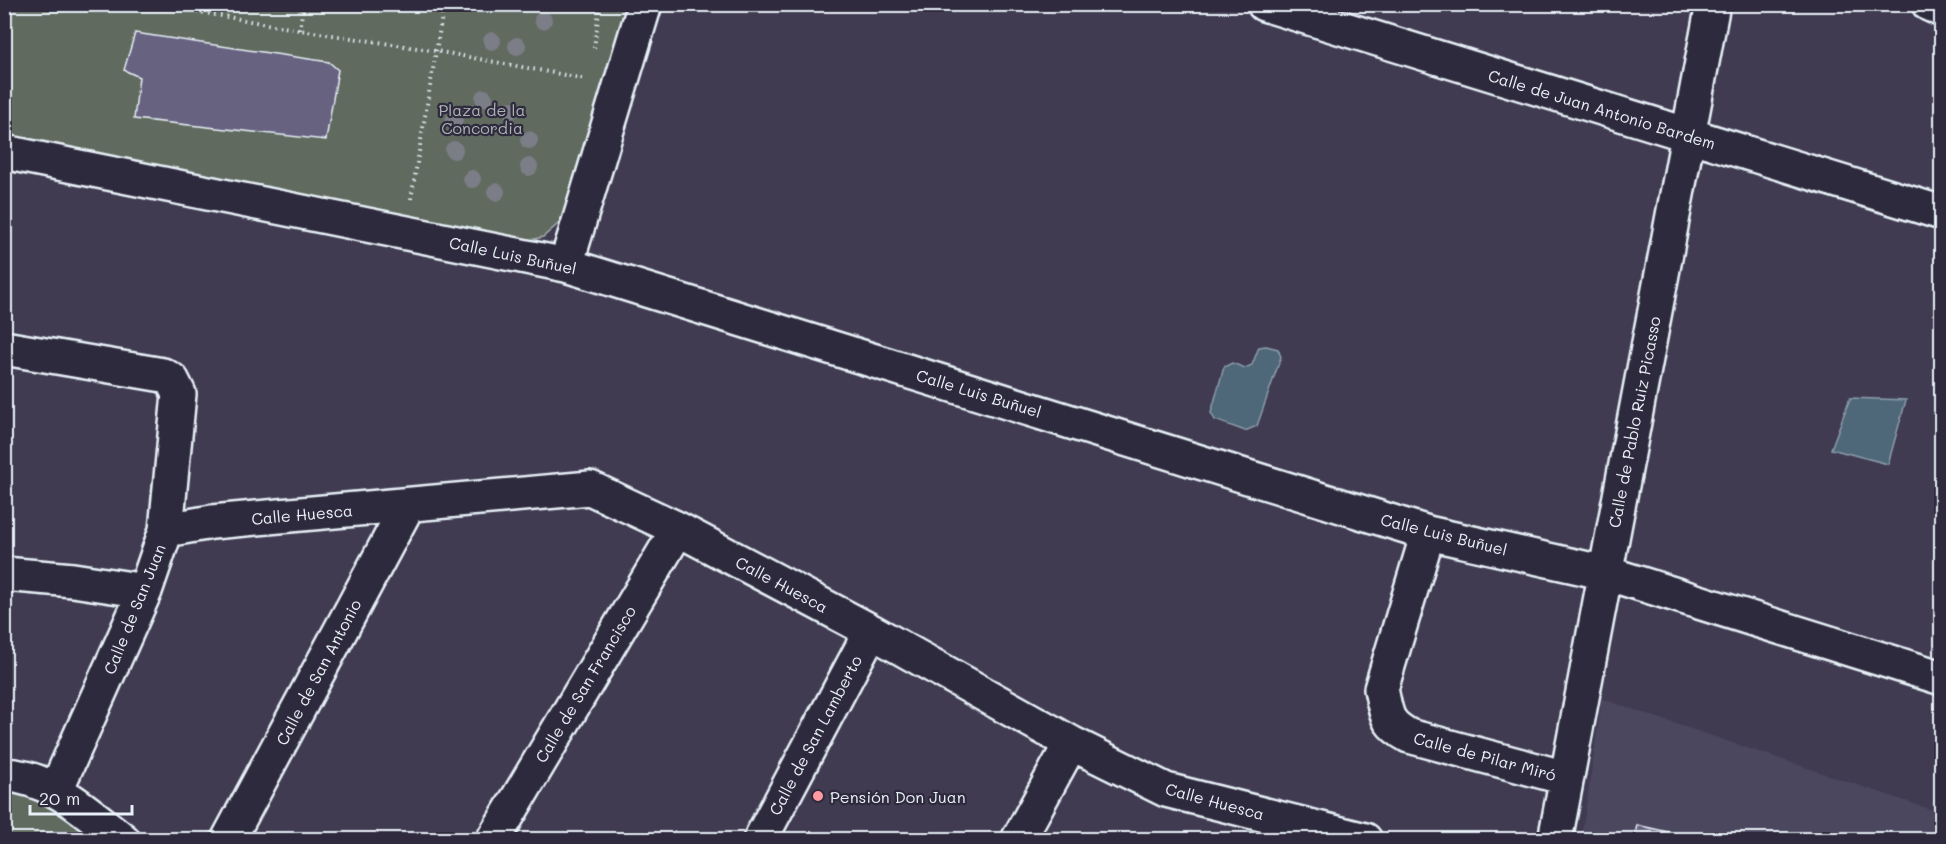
<svg xmlns="http://www.w3.org/2000/svg" width="1946" height="844" font-family="Mali,sans-serif">
<style>
.built{fill:#4c475f}
.green{fill:#606a5e;stroke:#a4aeab;stroke-width:1.5}
.water{fill:#4f6779;stroke:#8c9eac;stroke-width:1.5}
.building{fill:#676281;stroke:#e8f1f8;stroke-width:1.5}
.lines{fill:none;stroke-linecap:round;stroke-linejoin:round}
.minor-casing{stroke:#e8f1f8;stroke-width:38}
.path{stroke:#e8f1f8;stroke-width:4;stroke-dasharray:1.5 4.5;stroke-linecap:butt}
.minor{stroke:#2f2a3d;stroke-width:33}
.tree{fill:#7b7e87}
.poi-dot{fill:#ff9aa2;stroke:#2f2a3d;stroke-width:2}
.labels{text-anchor:middle;dominant-baseline:central;stroke-width:4.5;stroke-linejoin:round;paint-order:stroke}
.park-label{font-size:16px;fill:#abb4b3;stroke:#2f2a3d}
.street-label{font-size:16px;fill:#e8f1f8;stroke:#2f2a3d}
.poi-label{font-size:16px;fill:#e8f1f8;stroke:#2f2a3d;text-anchor:start}
</style>
<rect width="100%" height="100%" fill="#403b51"/>
<filter id="ink" filterUnits="userSpaceOnUse"><feTurbulence type="fractalNoise" baseFrequency=".0167" numOctaves="2"/><feDisplacementMap in="SourceGraphic" scale="12" xChannelSelector="R" yChannelSelector="G"/><feConvolveMatrix kernelMatrix="1 2 1 2 8 2 1 2 1" color-interpolation-filters="sRGB"/></filter>
<g filter="url(#ink)">
<path class="built" d="M 1602,699 L 1941,813 L 1941,839 L 1581,840 Z"/>
<path class="green" d="M 4,5 L 635,5 L 565,218 L 543,237 L 522,242 L 5,145 Z
M 5,775 L 123,840 L 5,840 Z"/>
<path class="water" d="M 1266,346 L 1278,349 L 1281,357 L 1257,426 L 1245,431 L 1215,420 L 1211,413 L 1224,367 L 1232,363 L 1245,368 L 1252,365 L 1259,347 Z
M 1850,398 L 1906,400 L 1888,464 L 1831,449 Z"/>
<path class="building" d="M 135,33 L 329,62 L 338,70 L 326,140 L 134,119 L 139,77 L 124,70 Z
M 1637,825 L 1704,840 L 1634,840 Z"/>
<g class="lines">
<g class="minor-casing">
<path id="minor" d="M 1264,4 L 1942,213
M 1929,4 L 1942,10
M 4,152 L 566,265 L 1428,533 L 1606,573 L 1942,678
M 566,265 L 645,4
M 4,348 L 163,375 L 172,380 L 179,394 L 166,530 L 145,591 L 56,790
M 166,530 L 212,522 L 590,488 L 678,529 L 871,631 L 1071,743 L 1166,790 L 1365,840
M 1428,533 L 1381,689 C 1387,715 1385,723 1409,736 L 1566,778
M 4,574 L 73,580 L 145,591
M 4,775 C 50,776 88,813 123,840
M 228,840 L 408,505
M 493,840 L 678,529
M 760,840 L 871,631
M 1018,840 L 1071,743
M 1555,840 L 1713,4"/>
</g>
<path class="path" d="M 155,4 L 300,30 L 436,51 L 586,79
M 300,30 L 303,4
M 594,48 L 600,4
M 411,199 L 444,4"/>
<use href="#minor" class="minor"/>
</g>
<g class="tree">
<circle cx="543" cy="20" r="9"/>
<circle cx="492" cy="41" r="9"/>
<circle cx="517" cy="46" r="9"/>
<circle cx="484" cy="98" r="9"/>
<circle cx="511" cy="110" r="9"/>
<circle cx="454" cy="121" r="9"/>
<circle cx="529" cy="140" r="9"/>
<circle cx="454" cy="150" r="9"/>
<circle cx="529" cy="167" r="9"/>
<circle cx="472" cy="179" r="9"/>
<circle cx="496" cy="192" r="9"/>
</g>
</g>
<circle class="poi-dot" cx="818" cy="796" r="6"/>
<g class="labels">
<g class="park-label">
<text x="482" y="109">Plaza de la<tspan x="482" dy="18">Concordia</tspan></text>
</g>
<g class="street-label">
<text transform="translate(1602 109) rotate(17)">Calle de Juan Antonio Bardem</text>
<text transform="translate(513 255) rotate(12)">Calle Luis Buñuel</text>
<text transform="translate(979 393) rotate(17)">Calle Luis Buñuel</text>
<text transform="translate(1634 422) rotate(-79)">Calle de Pablo Ruiz Picasso</text>
<text transform="translate(302 514) rotate(-5)">Calle Huesca</text>
<text transform="translate(1444 534) rotate(14)">Calle Luis Buñuel</text>
<text transform="translate(782 584) rotate(28)">Calle Huesca</text>
<text transform="translate(134 609) rotate(-68)">Calle de San Juan</text>
<text transform="translate(318 672) rotate(-62)">Calle de San Antonio</text>
<text transform="translate(585 684) rotate(-59)">Calle de San Francisco</text>
<text transform="translate(815 735) rotate(-62)">Calle de San Lamberto</text>
<text transform="translate(1485 756) rotate(15)">Calle de Pilar Miró</text>
<text transform="translate(1215 801) rotate(15)">Calle Huesca</text>
</g>
<g class="poi-label">
<text x="830" y="796">Pensión Don Juan</text>
</g>
</g>
<rect width="1946" height="844" fill="none" stroke="#2f2a3d" stroke-width="24"/>
<rect x="12" y="12" width="1922" height="820" fill="none" stroke="#e8f1f8" stroke-width="2" filter="url(#ink)"/>
<path d="M30 805v9h102v-9" fill="none" stroke="#e8f1f8" stroke-width="3"/>
<text x="39" y="805" font-size="18" fill="#e8f1f8" stroke="#2f2a3d" stroke-width="4.5" paint-order="stroke">20 m</text>
</svg>
